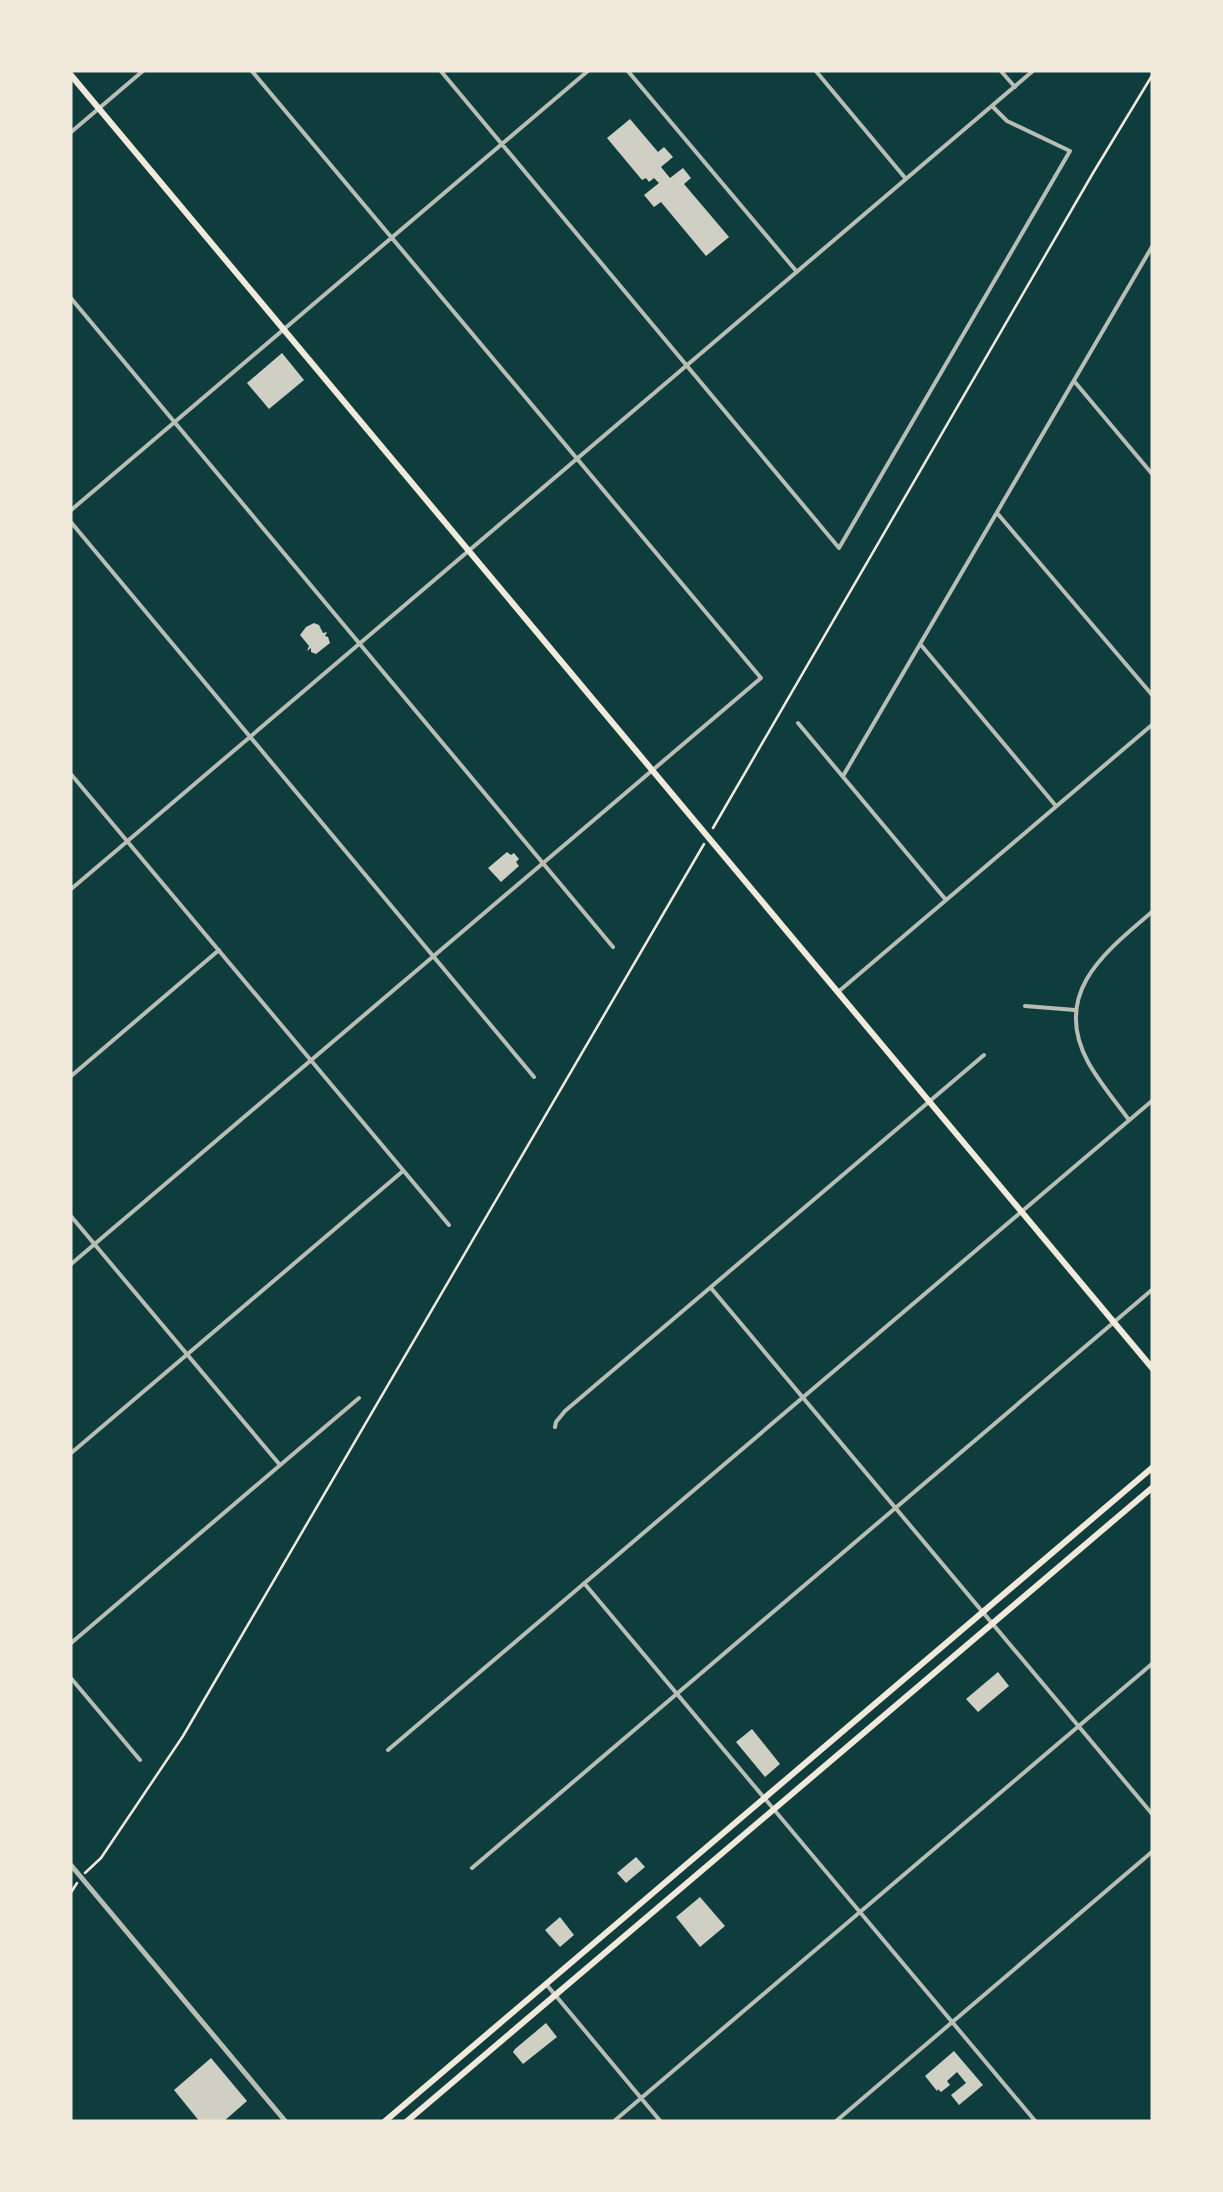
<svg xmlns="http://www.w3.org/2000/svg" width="1223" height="2192" font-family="Manrope,sans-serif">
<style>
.building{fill:#cfcfc3}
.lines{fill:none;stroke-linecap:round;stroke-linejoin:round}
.path{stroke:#f1e9da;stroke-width:2.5}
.minor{stroke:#b8beb3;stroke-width:4}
.tertiary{stroke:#b8beb3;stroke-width:5}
.secondary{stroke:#f1e9da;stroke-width:6}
.primary{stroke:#f1e9da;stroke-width:6}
</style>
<rect width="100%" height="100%" fill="#0f3d3e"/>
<path class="building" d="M 630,119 L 658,152 L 664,147 L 673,157 L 661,167 L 670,178 L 683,168 L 691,178 L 684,184 L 729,237 L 706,256 L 661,202 L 654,207 L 644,195 L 659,183 L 654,178 L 649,182 L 646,178 L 642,180 L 607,138 Z
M 282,353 L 304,380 L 269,409 L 247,383 Z
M 314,623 L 319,625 L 323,633 L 327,632 L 325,636 L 328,637 L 330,643 L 316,654 L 311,652 L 311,648 L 307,651 L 309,646 L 300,635 L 306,627 Z
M 507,852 L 511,855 L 514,853 L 519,859 L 516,862 L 519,866 L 501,882 L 488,868 Z
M 998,1672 L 1009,1686 L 978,1712 L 966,1699 Z
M 752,1729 L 780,1764 L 765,1777 L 736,1742 Z
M 636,1857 L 645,1867 L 626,1883 L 617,1873 Z
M 700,1897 L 725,1926 L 700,1947 L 676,1917 Z
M 560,1917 L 574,1935 L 560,1947 L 545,1930 Z
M 546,2023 L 557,2037 L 523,2064 L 513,2052 L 515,2049 Z
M 954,2051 L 983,2085 L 959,2105 L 951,2095 L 966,2083 L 957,2072 L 947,2081 L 950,2085 L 941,2092 L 938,2089 L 937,2091 L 925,2076 Z
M 211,2058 L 247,2101 L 223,2122 L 200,2122 L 174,2090 Z"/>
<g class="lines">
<path class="path" d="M 713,828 L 1093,173 L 1153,74
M 85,1873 L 101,1858 L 183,1736 L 704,844
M 70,1894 L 77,1883"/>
<path class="minor" d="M 440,70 L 839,548 L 1070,151 L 1007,121 L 993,107
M 627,70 L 797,272
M 815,70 L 906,179
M 1000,70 L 1015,87
M 70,133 L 144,70
M 70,297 L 613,947
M 1074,381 L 1153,475
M 70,511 L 589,70
M 997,513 L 1153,696
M 70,521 L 534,1077
M 921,645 L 1056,806
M 798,723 L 946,900
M 70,773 L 449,1225
M 843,776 L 1153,245
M 70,890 L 1034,70
M 838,992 L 1153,724
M 1025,1006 L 1075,1010
M 70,1077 L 219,950
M 1129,1120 C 1115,1101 1099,1082 1088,1062 C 1051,993 1105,952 1153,911
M 70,1215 L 280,1465
M 70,1265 L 761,678 L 251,70
M 711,1288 L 1153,1815
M 555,1427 L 556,1422 L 565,1411 L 984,1055
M 70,1454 L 403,1171
M 584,1583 L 1036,2122
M 70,1644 L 359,1398
M 70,1677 L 140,1760
M 388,1750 L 1153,1100
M 472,1868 L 1153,1289
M 546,1984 L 661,2122
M 613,2122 L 1153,1663
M 835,2122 L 1153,1851"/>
<path class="tertiary" d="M 70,1864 L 286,2122"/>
<path class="secondary" d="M 70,74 L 1153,1369"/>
<path class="primary" d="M 384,2122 L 1153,1467
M 406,2122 L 1153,1487"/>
</g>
<rect width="1223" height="2192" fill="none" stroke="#f1e9da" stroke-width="145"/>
</svg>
